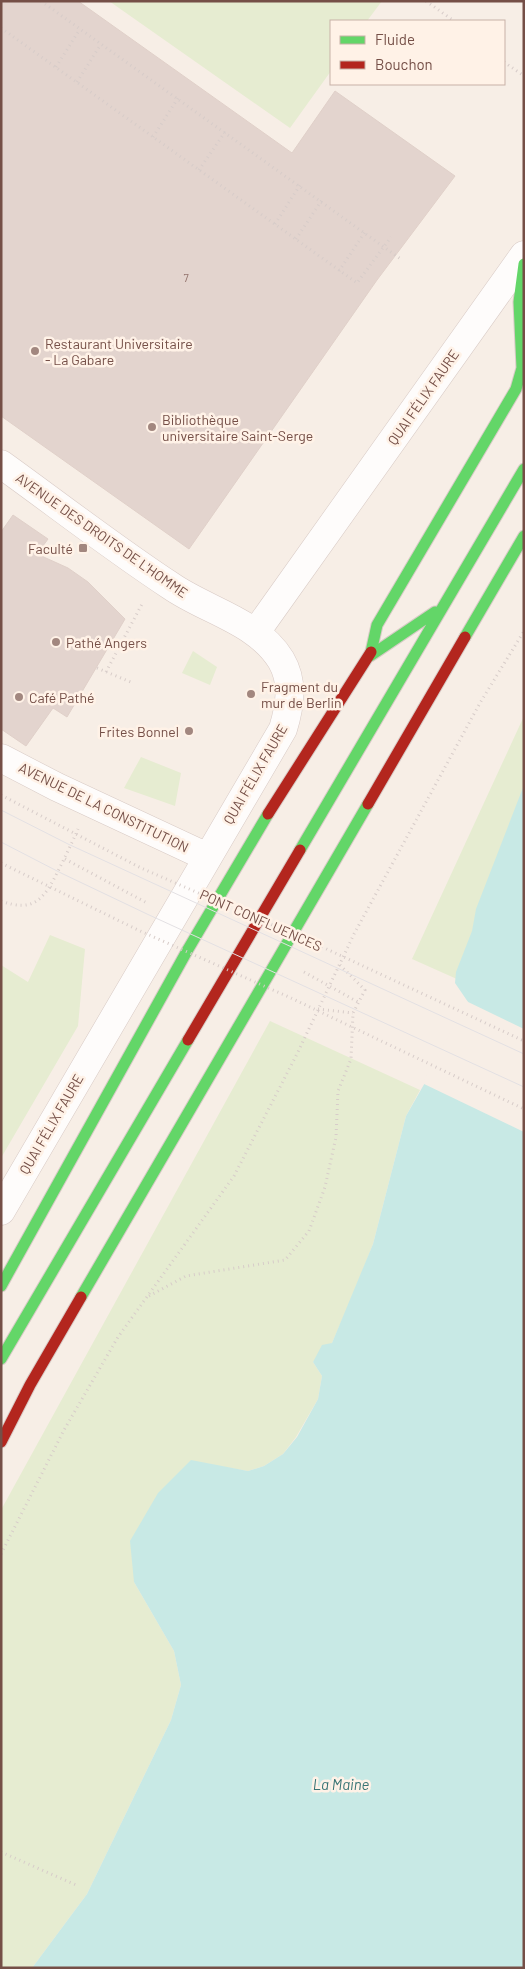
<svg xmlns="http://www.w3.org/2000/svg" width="525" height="1969" font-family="Barlow,sans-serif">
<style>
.green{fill:#e6ecd1}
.water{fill:#c8e9e5}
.pier{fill:#f7eee6}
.building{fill:#e3d4ce;stroke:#e0d0c9}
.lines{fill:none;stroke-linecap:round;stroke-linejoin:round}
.street-casing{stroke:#d8cac5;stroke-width:29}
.fast-casing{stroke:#d8cbc7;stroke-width:13}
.jam-casing{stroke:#d8cbc7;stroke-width:13}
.path{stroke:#d7ccc9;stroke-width:3;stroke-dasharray:1 4;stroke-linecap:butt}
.street{stroke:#fefcfb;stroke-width:28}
.fast{stroke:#63d668;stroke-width:11}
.jam{stroke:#b3261e;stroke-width:11}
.tram{stroke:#e3e0e3;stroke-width:1}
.path-bridge{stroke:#d7ccc9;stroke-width:3;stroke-dasharray:1 4;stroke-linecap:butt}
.poi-dot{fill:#a2877f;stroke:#fff2e7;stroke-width:2}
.labels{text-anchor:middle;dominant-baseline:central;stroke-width:5;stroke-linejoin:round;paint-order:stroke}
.number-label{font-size:11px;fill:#92726b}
.poi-label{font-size:14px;fill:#754f47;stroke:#fff2e7;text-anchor:start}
.street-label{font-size:14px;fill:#754f47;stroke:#fff2e7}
.water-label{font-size:15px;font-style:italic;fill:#387474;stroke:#fff2e7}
</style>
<rect width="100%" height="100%" fill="#f7eee6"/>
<path class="green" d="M 109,1 L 382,1 L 367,21 L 331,21 L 331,71 L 290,128 Z
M 193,651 L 217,667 L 210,685 L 182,673 Z
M 524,716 L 524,1009 L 412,959 Z
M 141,757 L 181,773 L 175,806 L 124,788 Z
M 50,935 L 85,949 L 78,1026 L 1,1158 L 1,965 L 28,982 Z
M 270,1021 L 420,1090 L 406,1116 L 373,1244 L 355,1290 L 332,1343 L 313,1362 L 322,1376 L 318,1399 L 296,1437 L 283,1454 L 264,1466 L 248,1471 L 199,1463 L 134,1582 L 174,1651 L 181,1685 L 171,1720 L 87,1894 L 32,1968 L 1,1968 L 1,1510 Z"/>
<path class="water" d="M 524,785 L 524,1968 L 32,1968 L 87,1894 L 171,1720 L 181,1685 L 174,1651 L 134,1582 L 130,1541 L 158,1493 L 191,1460 L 248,1471 L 264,1466 L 283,1454 L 297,1437 L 318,1399 L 322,1376 L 313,1362 L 322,1345 L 332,1343 L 373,1244 L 406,1116 L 467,1009 L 468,1002 L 455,983 L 456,972 L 472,931 L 476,909 Z"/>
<path class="pier" d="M 464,1000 L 524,1029 L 524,1132 L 422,1083 L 465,1007 Z"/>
<path class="building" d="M 1,1 L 78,1 L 292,153 L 335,91 L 455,176 L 377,280 L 189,549 L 1,416 Z
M 13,515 L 48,539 L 37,554 L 68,568 L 88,582 L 125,619 L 67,717 L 53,708 L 26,746 L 1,729 L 1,532 Z"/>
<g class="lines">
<g class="street-casing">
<path id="street" d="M 1,464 C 58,505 113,548 171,586 C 207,611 257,621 281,660 C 294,682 290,706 283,729 L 1,1211
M 256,632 L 524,255
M 1,758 L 57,787 L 207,857"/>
</g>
<g class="fast-casing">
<path id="fast" d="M 465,637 L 524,536
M 371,652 L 377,625 L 516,389 L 522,368 L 519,302 L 524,264
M 370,656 L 435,612
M 300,850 L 524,469
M 1,1286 L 187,951 L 268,814
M 81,1297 L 368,804
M 1,1359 L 188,1040"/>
</g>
<g class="jam-casing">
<path id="jam" d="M 368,804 L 465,637
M 268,814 L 371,652
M 188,1040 L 300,850
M 1,1442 L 30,1385 L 81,1297"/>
</g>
<path class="path" d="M 41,1 L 402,260
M 426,1 L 454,21
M 1,28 L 357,283 L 391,237
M 504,62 L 524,76
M 56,67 L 80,29
M 77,82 L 101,44
M 153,137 L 178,98
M 199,170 L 225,132
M 275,224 L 300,185
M 296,239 L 322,200
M 339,271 L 365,232
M 97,668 L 133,683
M 106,672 L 142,604
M 65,859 L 147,903
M 1,901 C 34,913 44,899 58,871 C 65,857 72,843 78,829
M 318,1009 L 353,1013
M 149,1296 L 186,1276 L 285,1260 L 309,1231 L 325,1187 L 336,1137 L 338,1091 L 351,1059 L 353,1013 L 365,990 L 339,964
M 1,1554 L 64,1430 L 118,1337 L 234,1176 L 297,1054 L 354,934 L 480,703 L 524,631
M 1,1852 L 76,1885"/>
<use href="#street" class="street"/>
<use href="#fast" class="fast"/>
<use href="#jam" class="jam"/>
<path class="tram" d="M 1,810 L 68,844 L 524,1054
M 1,842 L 61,873 L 147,914 L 524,1087"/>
<path class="path-bridge" d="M 1,795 L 141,868 L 318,945 L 524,1041
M 1,863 L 138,930 L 291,998 L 524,1109
M 304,972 L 358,1002"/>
</g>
<g class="poi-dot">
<circle cx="35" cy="351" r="5"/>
<circle cx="152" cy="427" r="5"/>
<rect x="78" y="543" width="10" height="10" rx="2.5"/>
<circle cx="56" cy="642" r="5"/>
<circle cx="251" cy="694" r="5"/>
<circle cx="19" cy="697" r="5"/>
<circle cx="189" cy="731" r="5"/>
</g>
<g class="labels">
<g class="number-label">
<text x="186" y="277">7</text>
</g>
<g class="poi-label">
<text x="45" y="343">Restaurant Universitaire<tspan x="45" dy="16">- La Gabare</tspan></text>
<text x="162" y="419">Bibliothèque<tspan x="162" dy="16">universitaire Saint-Serge</tspan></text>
<text x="73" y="548" text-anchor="end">Faculté</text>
<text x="66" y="642">Pathé Angers</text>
<text x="261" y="686">Fragment du<tspan x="261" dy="16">mur de Berlin</tspan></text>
<text x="29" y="697">Café Pathé</text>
<text x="179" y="731" text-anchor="end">Frites Bonnel</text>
</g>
<g class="street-label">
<text transform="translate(423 397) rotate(-55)">QUAI FÉLIX FAURE</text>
<text transform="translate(102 535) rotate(35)">AVENUE DES DROITS DE L'HOMME</text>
<text transform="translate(255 774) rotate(-60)">QUAI FÉLIX FAURE</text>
<text transform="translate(104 807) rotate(26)">AVENUE DE LA CONSTITUTION</text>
<text transform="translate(261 920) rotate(24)">PONT CONFLUENCES</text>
<text transform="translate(51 1124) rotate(-60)">QUAI FÉLIX FAURE</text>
</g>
<g class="water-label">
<text x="341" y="1784">La Maine</text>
</g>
</g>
<rect width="525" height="1969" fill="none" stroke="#754f47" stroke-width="5"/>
<rect x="330" y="20" width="175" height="65" fill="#fff2e7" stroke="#c8b1a7"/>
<rect x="340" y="36" width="25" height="8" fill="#63d668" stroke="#c8b1a7"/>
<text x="375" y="45" font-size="15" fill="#754f47">Fluide</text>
<rect x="340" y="61" width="25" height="8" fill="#b3261e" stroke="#c8b1a7"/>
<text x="375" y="70" font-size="15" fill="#754f47">Bouchon</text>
</svg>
